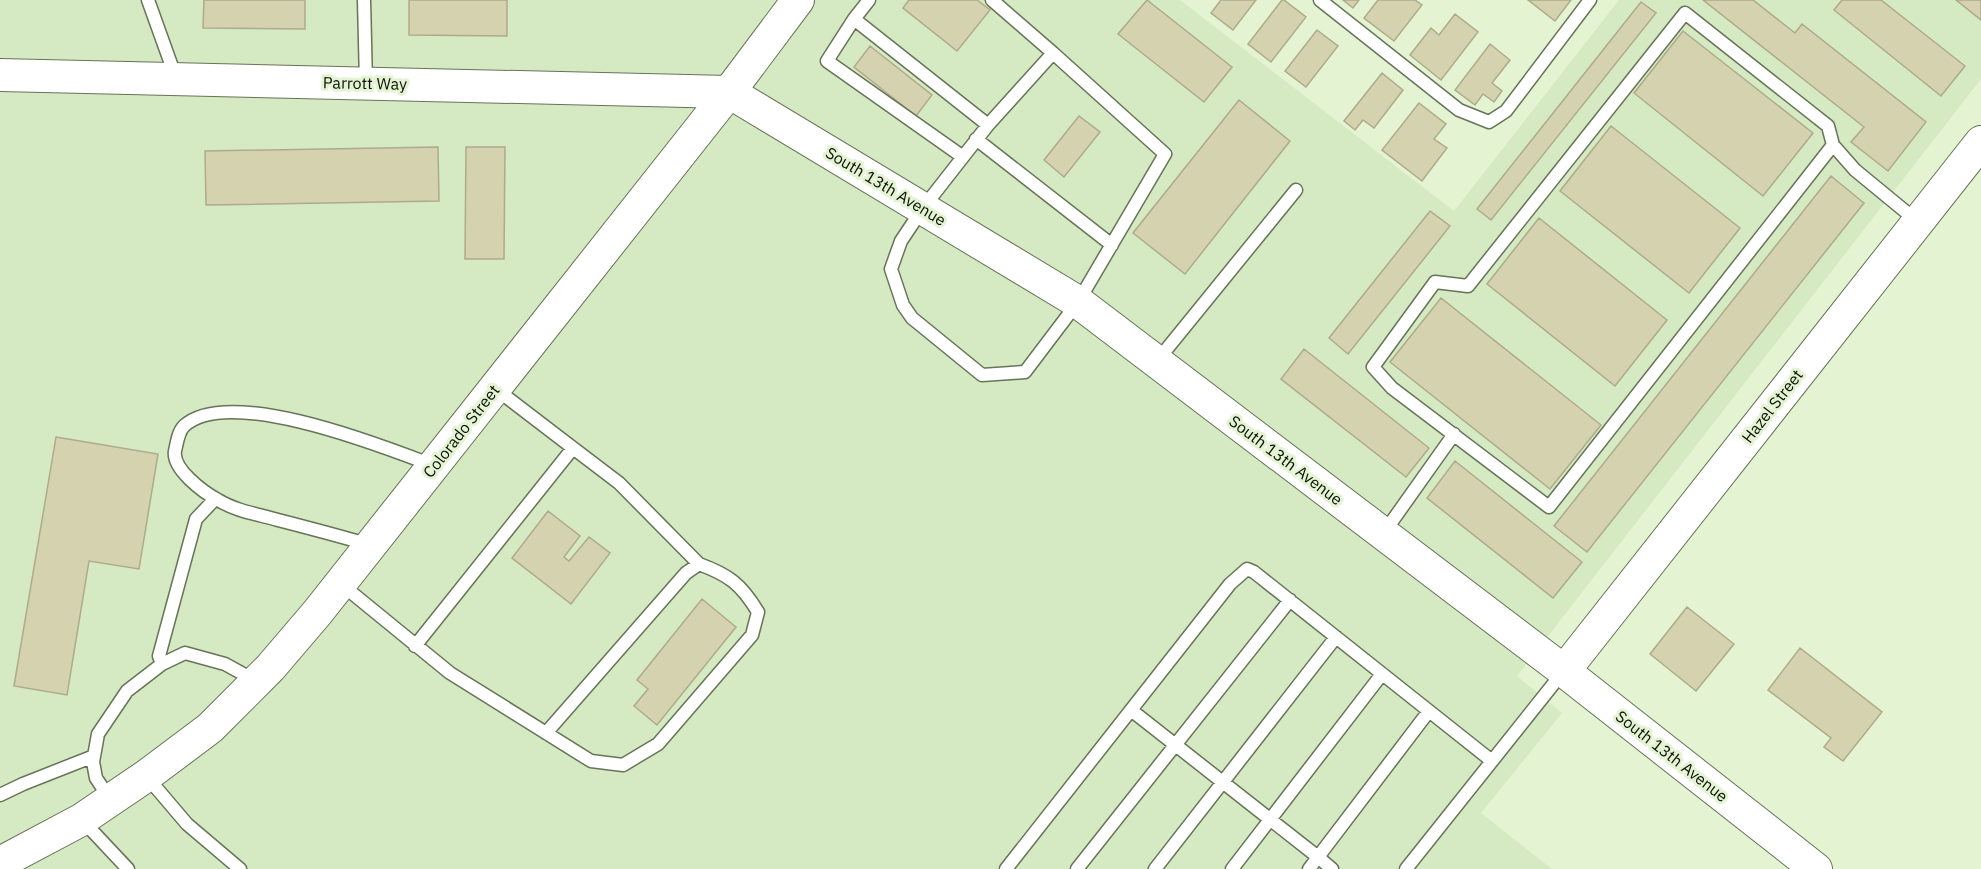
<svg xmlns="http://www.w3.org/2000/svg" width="1981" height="869" font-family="'IBM Plex Sans',sans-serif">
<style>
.built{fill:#d5e9c2}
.building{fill:#d4d2af;stroke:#aeab8a;stroke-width:1.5}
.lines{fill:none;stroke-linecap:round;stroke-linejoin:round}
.lane-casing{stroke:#667457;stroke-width:15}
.secondary-casing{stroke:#667457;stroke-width:34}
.lane{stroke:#fff;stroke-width:12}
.secondary{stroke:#fff;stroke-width:32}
.labels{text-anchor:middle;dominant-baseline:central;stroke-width:6;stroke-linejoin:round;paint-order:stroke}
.street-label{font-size:16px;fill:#0b1006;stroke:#e4f4d3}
</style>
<rect width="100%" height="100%" fill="#e4f4d3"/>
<path class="built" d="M 0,0 L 1180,0 L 1454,211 L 1619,0 L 1981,0 L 1981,79 L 1517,676 L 1562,713 L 1481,813 L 1552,869 L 0,869 Z"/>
<path class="building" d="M 204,0 L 305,0 L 305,29 L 203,28 Z
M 409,0 L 507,0 L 507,36 L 409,35 Z
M 909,0 L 977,0 L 990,10 L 957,51 L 903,8 Z
M 1147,0 L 1232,67 L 1204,102 L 1118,34 Z
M 1221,0 L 1256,0 L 1233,30 L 1211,13 Z
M 1282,0 L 1284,0 L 1306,17 L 1271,62 L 1248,44 Z
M 1343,0 L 1359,0 L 1353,8 Z
M 1378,0 L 1415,0 L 1422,5 L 1394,41 L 1364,18 Z
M 1528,0 L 1571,0 L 1555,21 Z
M 1703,0 L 1753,0 L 1795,33 L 1802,24 L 1926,122 L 1888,171 L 1851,142 L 1864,127 Z
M 1842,0 L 1881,0 L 1965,66 L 1941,96 L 1834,10 Z
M 1956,0 L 1981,0 L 1981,20 Z
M 1641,2 L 1656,13 L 1491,220 L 1477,209 Z
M 1455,14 L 1478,32 L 1441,80 L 1410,55 L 1431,28 L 1439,35 Z
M 1317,30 L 1338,46 L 1306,87 L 1285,71 Z
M 1683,31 L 1813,133 L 1763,196 L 1634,93 Z
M 1490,44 L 1510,60 L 1492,83 L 1502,91 L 1494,102 L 1483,94 L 1475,105 L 1455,90 Z
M 870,46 L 932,95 L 916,116 L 854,67 Z
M 1382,73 L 1403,90 L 1374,128 L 1363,120 L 1355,130 L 1344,121 Z
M 1239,100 L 1290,141 L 1185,274 L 1133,233 Z
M 1419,103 L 1446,124 L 1434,139 L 1447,148 L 1422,181 L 1382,150 Z
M 1079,116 L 1100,132 L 1064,177 L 1044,160 Z
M 1611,126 L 1740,228 L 1689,293 L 1560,191 Z
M 438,147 L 439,201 L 206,205 L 205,151 Z
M 466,147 L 505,147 L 504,259 L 465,259 Z
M 1831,176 L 1864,203 L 1587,552 L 1554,526 Z
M 1430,211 L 1450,226 L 1348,354 L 1329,338 Z
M 1539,218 L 1667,320 L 1615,386 L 1487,284 Z
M 1441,298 L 1601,425 L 1550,489 L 1390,362 Z
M 1304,349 L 1429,448 L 1406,477 L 1281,379 Z
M 56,437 L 158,454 L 139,569 L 89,561 L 67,695 L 14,686 Z
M 1455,461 L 1582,562 L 1553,598 L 1427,498 Z
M 548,511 L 580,536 L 564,557 L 569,561 L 589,537 L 610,553 L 571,604 L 512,558 Z
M 702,599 L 736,627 L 657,725 L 634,706 L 648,689 L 637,680 Z
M 1687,607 L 1734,644 L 1696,691 L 1650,654 Z
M 1800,648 L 1882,712 L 1843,761 L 1824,747 L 1831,738 L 1768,690 Z"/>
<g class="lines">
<g class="lane-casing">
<path id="lane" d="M 148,0 L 176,78
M 364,0 L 366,83
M 869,0 L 854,19 L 988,125 L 923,208 L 901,241 L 891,269 L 903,305 L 912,318 L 982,375 L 1025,372 L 1078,302 L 1165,154 L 1053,53
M 1320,0 L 1459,110 L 1489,122 L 1506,111 L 1590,0
M 854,19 L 827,61 L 963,157
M 988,125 L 1053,53 L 992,0
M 976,139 L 1112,245
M 1833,145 L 1549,507 L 1392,388 L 1373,367 L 1435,282 L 1468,286 L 1685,13 L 1828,126 L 1833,145 L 1855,170 L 1917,221
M 1157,361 L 1296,190
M 573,448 L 619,483 L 699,564
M 1383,534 L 1454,434
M 370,545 C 340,536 309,528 278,520 C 257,514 236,511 218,500 C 203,492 172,469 175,451 C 177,443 178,432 184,426 C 228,385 382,446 432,465
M 341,584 L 450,673 L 591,761 L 623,765 L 658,744 L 752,635 L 758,612 C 741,584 729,575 699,564 L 686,573 L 546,733
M 415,646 L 573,448 L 496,389
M 162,664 L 159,656 L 196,519 L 215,499
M 1131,710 L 1318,857 L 1309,869
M 147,777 L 187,824 L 240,869
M 0,795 L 23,784 L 94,756
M 110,799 L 96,778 L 93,762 L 98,734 L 127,691 L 162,664 L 185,653 L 225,664 L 256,681
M 82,820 L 128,869
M 1006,869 L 1230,584 L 1247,569 L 1254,572 L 1429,711
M 1077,869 L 1290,600
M 1155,869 L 1336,637
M 1232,869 L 1382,674
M 1332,869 L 1318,857 L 1429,711 L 1492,761
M 1406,869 L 1563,672"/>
</g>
<g class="secondary-casing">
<path id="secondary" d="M 0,75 L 729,92 L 1078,302 L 1564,671 L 1816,869
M 1564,671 L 1981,142
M 0,863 L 81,820 L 146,776 L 210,728 L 270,668 L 317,613 L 729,92 L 798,0"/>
</g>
<use href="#lane" class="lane"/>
<use href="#secondary" class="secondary"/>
</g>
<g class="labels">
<g class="street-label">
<text transform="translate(365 83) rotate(1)">Parrott Way</text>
<text transform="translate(886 186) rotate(31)">South 13th Avenue</text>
<text transform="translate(1772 406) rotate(-52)">Hazel Street</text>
<text transform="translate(461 431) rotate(-52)">Colorado Street</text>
<text transform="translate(1286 460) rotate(37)">South 13th Avenue</text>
<text transform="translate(1672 756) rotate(38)">South 13th Avenue</text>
</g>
</g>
</svg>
